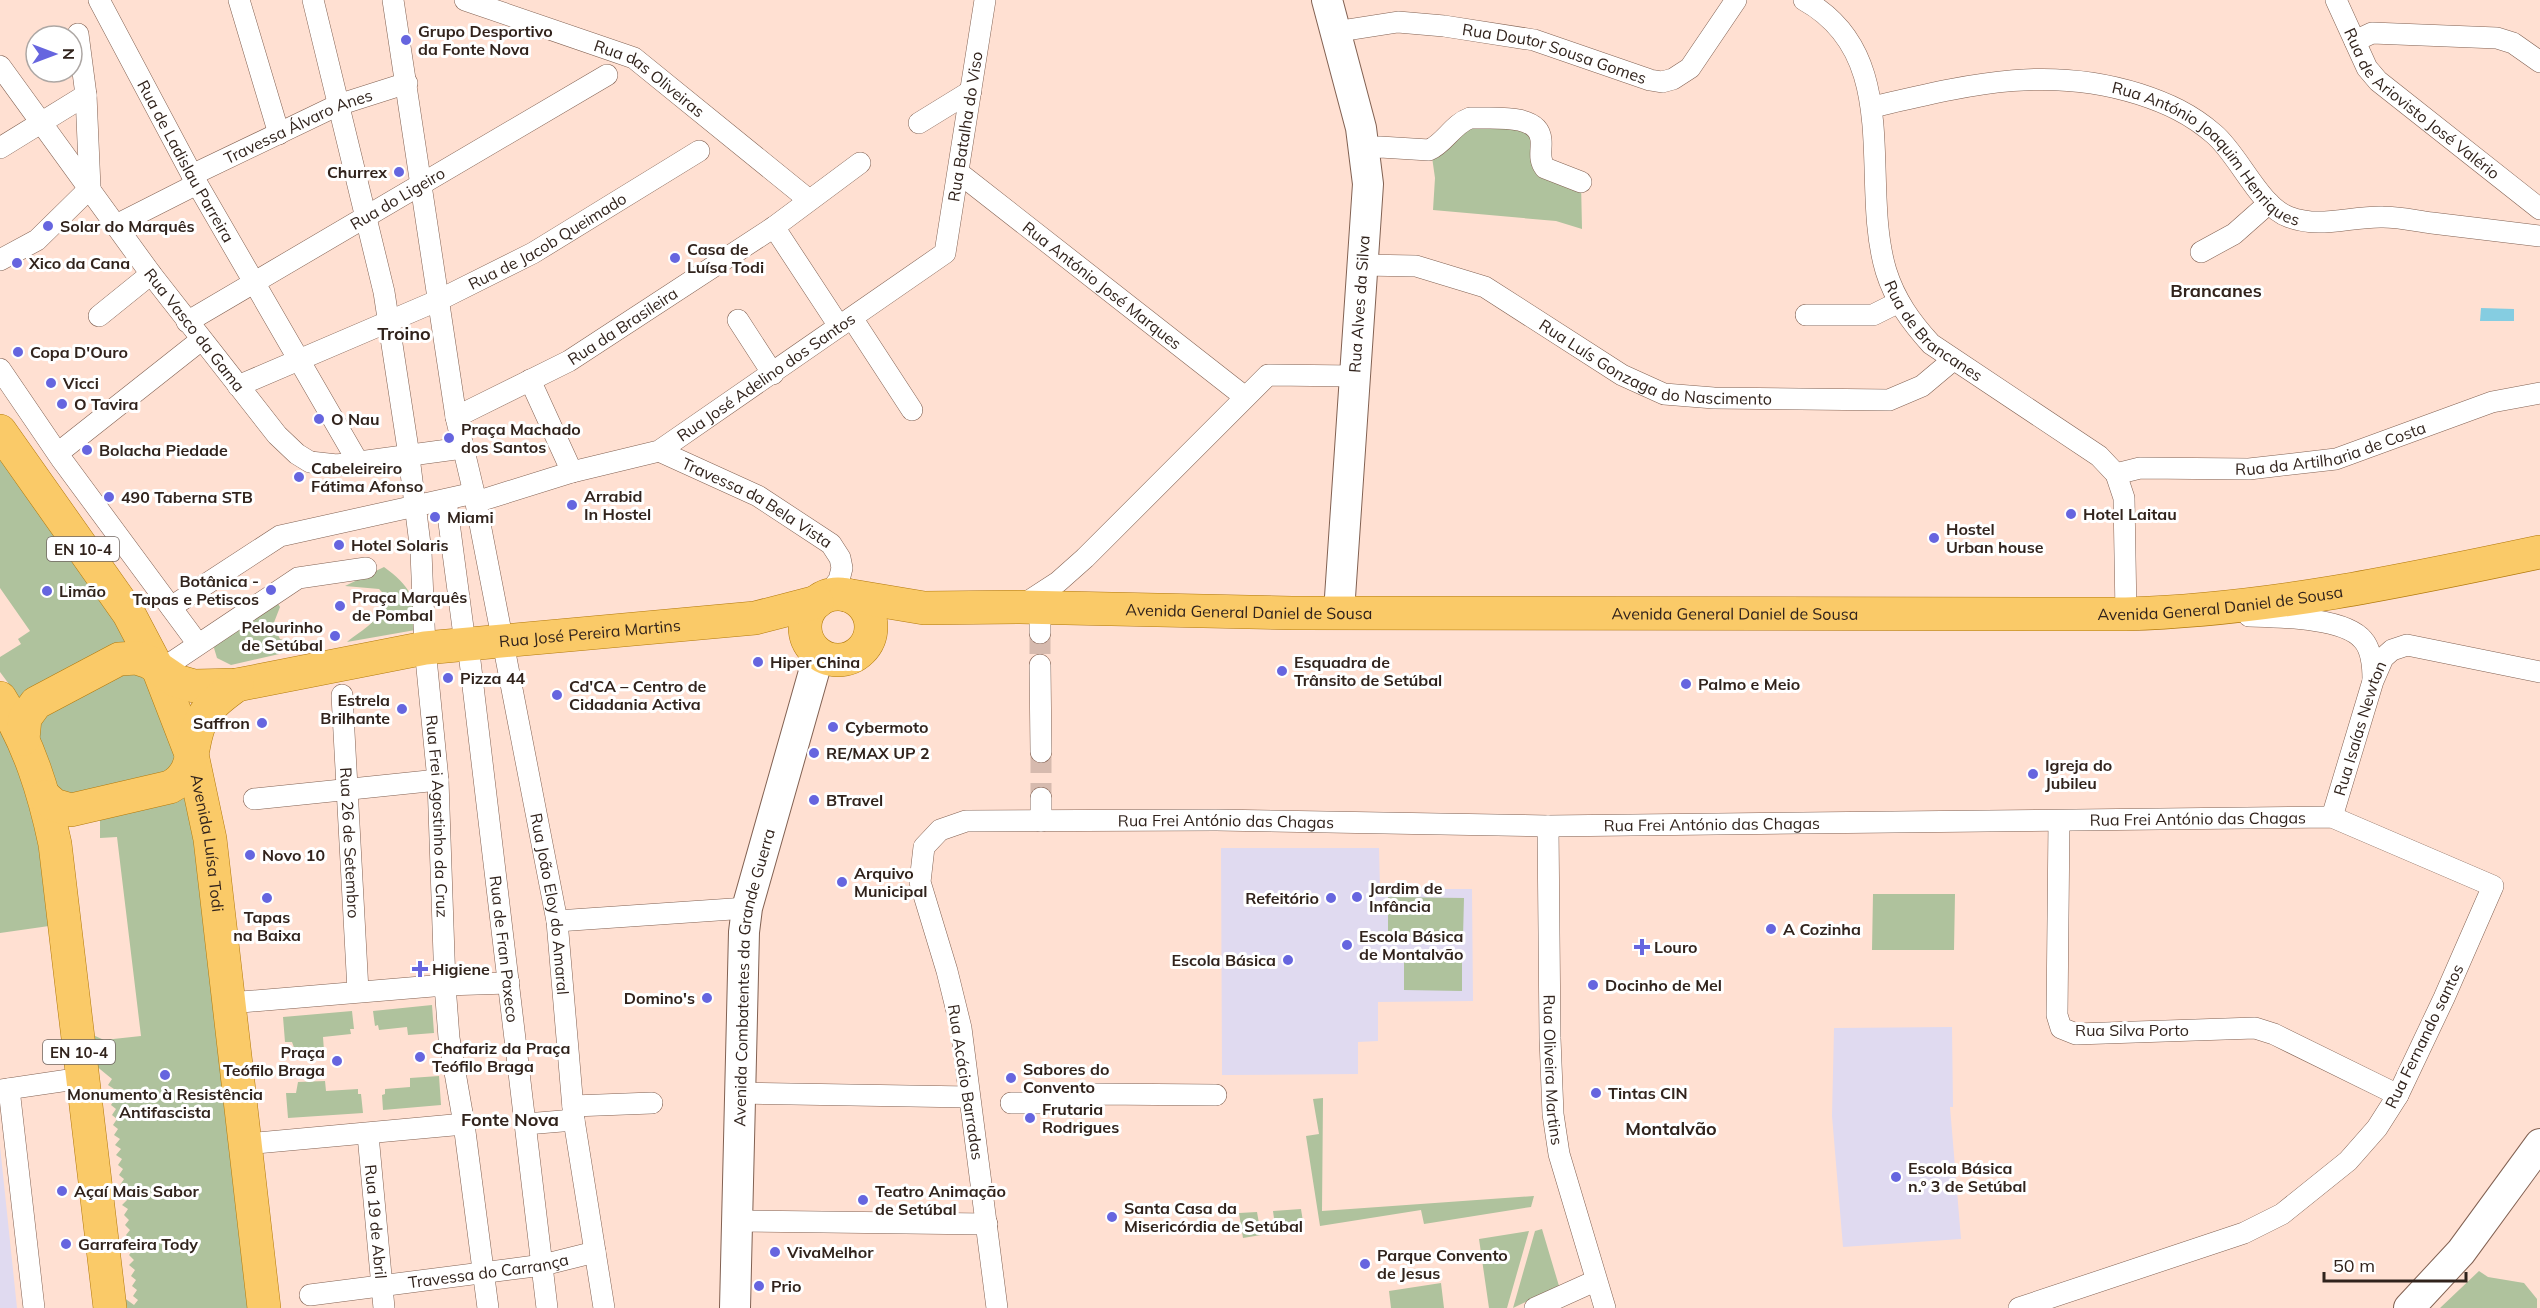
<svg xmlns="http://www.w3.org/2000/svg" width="2540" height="1308" font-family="Mulish,sans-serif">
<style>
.education{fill:#e0daf0}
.green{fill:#afc29d}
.water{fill:#85cde1}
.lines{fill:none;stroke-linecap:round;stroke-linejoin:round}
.street-tunnel{stroke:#d6baae;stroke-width:21;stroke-dasharray:21 10;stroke-linecap:butt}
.street-casing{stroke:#826152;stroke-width:22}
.secondary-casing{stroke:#826152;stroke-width:32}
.primary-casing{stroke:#b2790c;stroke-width:34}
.street{stroke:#fff;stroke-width:21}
.secondary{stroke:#fff;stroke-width:30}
.primary{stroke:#faca68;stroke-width:33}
.poi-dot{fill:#6665df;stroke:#fff;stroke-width:2}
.labels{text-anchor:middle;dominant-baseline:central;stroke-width:6;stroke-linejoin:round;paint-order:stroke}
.shield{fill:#fff;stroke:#6f6560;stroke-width:1.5}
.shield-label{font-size:15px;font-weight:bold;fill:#31231c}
.poi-label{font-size:16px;font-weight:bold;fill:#31231c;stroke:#fff;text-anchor:start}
.street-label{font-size:16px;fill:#31231c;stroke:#fff}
.neighbourhood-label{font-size:18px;font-weight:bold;fill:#31231c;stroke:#fff}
</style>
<rect width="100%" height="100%" fill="#ffe0d2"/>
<path class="education" d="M 1221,848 L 1379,848 L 1380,889 L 1472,889 L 1473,1001 L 1378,1002 L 1378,1041 L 1358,1042 L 1358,1074 L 1222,1075 Z
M 1952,1027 L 1953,1107 L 1950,1107 L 1961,1239 L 1843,1247 L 1832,1116 L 1834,1028 Z
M 0,1146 L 17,1308 L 0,1308 Z"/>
<path class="green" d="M 1463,121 L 1528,122 L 1540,157 L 1581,182 L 1582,229 L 1556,221 L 1433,210 L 1435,178 L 1432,157 Z
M 0,457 L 116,622 L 129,645 L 23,703 L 0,672 L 0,657 L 21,644 L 18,639 L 30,631 L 0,588 Z
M 384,567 C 410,586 415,598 421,629 L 347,642 C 362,630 388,616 385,595 L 379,589 L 345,586 Z
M 275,599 L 280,607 L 273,625 L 280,639 L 310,647 L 231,665 L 217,658 L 214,648 L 215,637 Z
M 123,668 L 141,671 L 177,757 L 176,769 L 74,800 L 58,792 L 36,734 L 38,715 Z
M 0,727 C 33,790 42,857 49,926 L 0,933 Z
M 183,790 L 192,817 L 250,1308 L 124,1308 L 123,1297 L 134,1305 L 138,1300 L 133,1296 L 137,1290 L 132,1286 L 136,1280 L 131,1276 L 135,1270 L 129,1265 L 134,1260 L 129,1255 L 133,1250 L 127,1246 L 131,1240 L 126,1235 L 130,1230 L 125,1225 L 129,1220 L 124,1215 L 128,1209 L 122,1205 L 127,1200 L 121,1195 L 125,1189 L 120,1185 L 124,1179 L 119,1175 L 123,1169 L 118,1165 L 122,1159 L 116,1155 L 121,1149 L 115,1145 L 120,1139 L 114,1135 L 118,1129 L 113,1125 L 117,1119 L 112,1115 L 116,1109 L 111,1105 L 115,1099 L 109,1095 L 114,1089 L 108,1085 L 112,1079 L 95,1065 L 93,1035 L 104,1040 L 141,1036 L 117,837 L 100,838 L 100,818 Z
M 1873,894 L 1955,894 L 1954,950 L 1872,950 Z
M 1388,897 L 1464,898 L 1463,937 L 1388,937 Z
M 1404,956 L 1462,956 L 1462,991 L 1404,990 Z
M 432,1005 L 434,1033 L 408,1035 L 407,1027 L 379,1030 L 378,1025 L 375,1026 L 373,1011 Z
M 352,1011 L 354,1029 L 350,1029 L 351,1034 L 323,1037 L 324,1051 L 296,1053 L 292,1042 L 285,1042 L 283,1017 Z
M 439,1076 L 441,1105 L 383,1110 L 382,1095 L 385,1094 L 385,1089 L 410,1087 L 410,1078 Z
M 325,1081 L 326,1091 L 358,1089 L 358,1094 L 361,1094 L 363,1113 L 288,1118 L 286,1093 L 296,1093 L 298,1082 Z
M 1323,1098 L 1322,1211 L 1534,1196 L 1531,1207 L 1424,1224 L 1421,1210 L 1320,1226 L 1306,1136 L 1319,1134 L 1313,1099 Z
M 1301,1209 L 1304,1228 L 1276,1233 L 1273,1211 Z
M 1257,1212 L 1261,1235 L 1243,1238 L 1239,1213 Z
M 1542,1229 L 1559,1286 L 1513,1308 L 1535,1231 Z
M 1529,1231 L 1507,1308 L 1489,1308 L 1479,1239 Z
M 2479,1271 L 2488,1277 L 2524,1283 L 2537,1299 L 2537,1308 L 2440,1308 Z
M 1441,1283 L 1444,1308 L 1391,1308 L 1389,1291 Z"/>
<path class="water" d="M 2481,308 L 2514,309 L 2514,321 L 2480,321 Z"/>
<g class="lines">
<path class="street-tunnel" d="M 1040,633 L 1040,665
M 1041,752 L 1041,798"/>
<g class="street-casing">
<g id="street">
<path id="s1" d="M 99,0 L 192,175 L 358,462"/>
<path d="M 239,0 L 279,134"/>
<path id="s2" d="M 313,0 L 384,292 L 408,449 L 421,552 L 425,648 L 438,780 L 445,985 L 509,983"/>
<path id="s3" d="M 393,0 L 456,417 L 474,493 L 557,921 L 574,1120 L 604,1308"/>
<path id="s4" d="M 465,0 L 634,58 L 809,200"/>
<path id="s5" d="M 1804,0 C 1905,56 1859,181 1886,271 C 1895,300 1911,322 1931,344 L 2099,456 L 2116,474 L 2124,498 L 2126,614"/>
<path id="s6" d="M 2336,0 L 2367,68 L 2378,81 L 2540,209"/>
<path id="s7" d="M 1334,32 L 1398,22 L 1444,26 L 1534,40 L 1650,80 L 1662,82 L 1673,79 L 1690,68 L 1736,0"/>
<path d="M 2355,41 L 2372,33 L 2497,38 L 2513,43 L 2540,62"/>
<path id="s8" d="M 0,66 L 151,274 L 277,435 L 297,454 L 310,462 L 337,465 L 463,448"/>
<path id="s9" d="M 1872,107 C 1964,86 2045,64 2139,94 C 2167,103 2191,114 2214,134 C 2239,155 2259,206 2289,217 C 2321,229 2350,216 2383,217 C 2399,217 2416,221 2432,223 C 2468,227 2504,232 2540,236"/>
<path d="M 919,123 L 971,91"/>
<path d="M 0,148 L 86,95"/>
<path d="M 1365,149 L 1380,147 L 1429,150 C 1445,143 1453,124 1470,118 C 1490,119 1539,112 1541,140 C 1542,150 1538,159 1545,168 L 1581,182"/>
<path id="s10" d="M 959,173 L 1245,397"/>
<path id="s11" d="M 192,175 L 338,105 L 407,83"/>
<path d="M 116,225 L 197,184"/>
<path d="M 774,227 L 839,326"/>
<path d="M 2201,252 L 2234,234 L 2269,203"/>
<path d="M 0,260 L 37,240 L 90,188 L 86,95 L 78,34"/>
<path id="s12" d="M 1362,265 L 1416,266 L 1485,287 L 1622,375 L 1664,394 L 1714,398 L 1889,400 L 1922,386 L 1953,360"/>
<path d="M 1806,315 L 1873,315 L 1899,302"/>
<path d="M 99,316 L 151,274"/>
<path d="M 852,318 L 912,410"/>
<path d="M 738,320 L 773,374"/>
<path id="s13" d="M 187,322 L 607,75"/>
<path d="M 0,369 L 62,460 L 198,644"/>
<path d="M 530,380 L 572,472"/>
<path id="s14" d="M 238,386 L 439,300 L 533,253 L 699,151"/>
<path id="s15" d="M 456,417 L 569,361 L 774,227 L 860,163"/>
<path id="s16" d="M 659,451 L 758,496 L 831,544 L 840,558 L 842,568 L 839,580 L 826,597"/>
<path d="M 58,453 L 201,340"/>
<path id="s17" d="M 2116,474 L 2140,468 L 2249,469 L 2336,459 L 2492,402 L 2540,393"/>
<path d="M 446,500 L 463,628"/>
<path id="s18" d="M 476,502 L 572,472 L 659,451 L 945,253 L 985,0"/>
<path d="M 1021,606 L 1058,582 L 1085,558 L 1268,375 L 1354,376"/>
<path d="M 171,607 L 280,536 L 474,493"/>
<path d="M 1040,607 L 1040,633"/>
<path d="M 2249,616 C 2277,617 2345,617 2363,640 C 2372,650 2373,667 2373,680"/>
<path id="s19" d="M 470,661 L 547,1308"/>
<path d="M 1040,665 L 1041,752"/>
<path d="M 159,671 L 298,578 L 366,568"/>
<path id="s20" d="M 342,695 L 358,991"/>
<path d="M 1041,798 L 1041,821"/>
<path d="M 254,799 L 438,780"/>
<path id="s21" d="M 2332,817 L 2373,681 L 2383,658 L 2392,650 L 2407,645 L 2540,672"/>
<path d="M 2059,821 L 2057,1015 L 2061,1028 L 2076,1034 L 2255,1028 L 2274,1034 L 2398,1095"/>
<path id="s22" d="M 1548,826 L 1550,1038 L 1553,1114 L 1559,1154 L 1605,1308"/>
<path d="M 557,921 L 747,908"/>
<path d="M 229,1003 L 445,985 L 449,1038 L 464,1124 L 246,1144"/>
<path d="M 9,1089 L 34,1308"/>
<path d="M 0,1090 L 82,1078"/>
<path d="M 739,1093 L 969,1097"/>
<path d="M 1011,1103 L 1085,1103 L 1095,1094 L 1216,1095"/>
<path d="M 573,1106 L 652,1103"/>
<path d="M 464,1124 L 488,1308"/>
<path d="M 526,1124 L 574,1120"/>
<path id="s23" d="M 368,1135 L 384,1308"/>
<path d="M 736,1221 L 987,1224"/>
<path id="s24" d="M 310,1295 L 543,1265 L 595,1252"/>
<path id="s25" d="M 997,1308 L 961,1028 L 947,971 L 920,882 L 924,847 L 940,830 L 966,821 L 1216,820 L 1548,826 L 2332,817 L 2493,886 L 2444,998 L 2398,1095 L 2377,1128 L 2348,1161 L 2282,1214 L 2244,1233 L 2019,1308"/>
<path d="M 1535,1308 L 1595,1281"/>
</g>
</g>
<g class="secondary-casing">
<g id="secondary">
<path d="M 1327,0 L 1361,128 L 1368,184 L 1339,612"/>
<path id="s26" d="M 735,1308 L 744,932 L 747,908 L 819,654"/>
<path d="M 2409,1308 L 2461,1252 L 2540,1144"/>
</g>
</g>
<g class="primary-casing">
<g id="primary">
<path id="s27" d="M 0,431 L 129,614 L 159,671 L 193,759 L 210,839 L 264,1308"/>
<circle cx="838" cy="627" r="33"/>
<path id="s28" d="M 846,595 L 924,608 L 1020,607 L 1292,613 L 2126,614 C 2266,610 2403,581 2540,552"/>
<path d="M 0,698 C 29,743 44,792 55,844 L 110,1308"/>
<path id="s29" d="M 23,739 L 25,718 L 36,703 L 119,659 L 137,658 L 149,662 L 177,681 L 194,686 L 237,685 L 425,648 L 755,618 L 817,602"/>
<path d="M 45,797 L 54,805 L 71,810 L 170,787 C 199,772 188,742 203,717 C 210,704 225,694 237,685"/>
</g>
</g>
<use href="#street" class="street"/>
<use href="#secondary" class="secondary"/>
<use href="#primary" class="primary"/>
</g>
<g class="poi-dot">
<circle cx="406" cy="40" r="6"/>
<circle cx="399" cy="172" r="6"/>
<circle cx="48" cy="226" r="6"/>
<circle cx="675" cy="258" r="6"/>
<circle cx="17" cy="263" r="6"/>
<circle cx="18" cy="352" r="6"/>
<circle cx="51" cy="383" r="6"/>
<circle cx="62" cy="404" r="6"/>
<circle cx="319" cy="419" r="6"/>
<circle cx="449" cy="438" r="6"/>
<circle cx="87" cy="450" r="6"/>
<circle cx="299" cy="477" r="6"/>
<circle cx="109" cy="497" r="6"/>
<circle cx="572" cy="505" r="6"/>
<circle cx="2071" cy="514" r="6"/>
<circle cx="435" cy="517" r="6"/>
<circle cx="1934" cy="538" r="6"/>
<circle cx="339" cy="545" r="6"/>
<circle cx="271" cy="590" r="6"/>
<circle cx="47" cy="591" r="6"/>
<circle cx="340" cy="606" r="6"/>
<circle cx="335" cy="636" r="6"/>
<circle cx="758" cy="662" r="6"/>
<circle cx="1282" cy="671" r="6"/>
<circle cx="448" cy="678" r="6"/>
<circle cx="1686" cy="684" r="6"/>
<circle cx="557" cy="695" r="6"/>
<circle cx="402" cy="709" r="6"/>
<circle cx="262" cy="723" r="6"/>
<circle cx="833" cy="727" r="6"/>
<circle cx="814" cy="753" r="6"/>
<circle cx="2033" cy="774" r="6"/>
<circle cx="814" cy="800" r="6"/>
<circle cx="250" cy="855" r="6"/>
<circle cx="842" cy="882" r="6"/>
<circle cx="1357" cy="897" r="6"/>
<circle cx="267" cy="898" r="6"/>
<circle cx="1331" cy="898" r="6"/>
<circle cx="1771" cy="929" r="6"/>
<circle cx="1347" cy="945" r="6"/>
<path d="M1639 938h6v6h6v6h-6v6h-6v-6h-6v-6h6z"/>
<circle cx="1288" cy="960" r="6"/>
<path d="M417 960h6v6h6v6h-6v6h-6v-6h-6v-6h6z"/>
<circle cx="1593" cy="985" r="6"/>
<circle cx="707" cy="998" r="6"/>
<circle cx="420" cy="1057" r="6"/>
<circle cx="337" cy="1061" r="6"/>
<circle cx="165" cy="1075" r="6"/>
<circle cx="1011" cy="1078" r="6"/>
<circle cx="1596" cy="1093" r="6"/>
<circle cx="1030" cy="1118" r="6"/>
<circle cx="1896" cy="1177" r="6"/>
<circle cx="62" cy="1191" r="6"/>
<circle cx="863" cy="1200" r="6"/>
<circle cx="1112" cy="1217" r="6"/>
<circle cx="66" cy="1244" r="6"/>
<circle cx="775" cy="1252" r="6"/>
<circle cx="1365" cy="1264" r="6"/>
<circle cx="759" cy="1286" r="6"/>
</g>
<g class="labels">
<g class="shield">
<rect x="47" y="537" width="72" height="24" rx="4.5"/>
<rect x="43" y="1040" width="72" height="24" rx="4.5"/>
</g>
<g class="shield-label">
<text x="83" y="549">EN 10-4</text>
<text x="79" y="1052">EN 10-4</text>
</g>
<g class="poi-label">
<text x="418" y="31">Grupo Desportivo<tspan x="418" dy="18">da Fonte Nova</tspan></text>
<text x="387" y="172" text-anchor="end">Churrex</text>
<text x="60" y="226">Solar do Marquês</text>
<text x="687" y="249">Casa de<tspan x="687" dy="18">Luísa Todi</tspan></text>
<text x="29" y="263">Xico da Cana</text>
<text x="30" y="352">Copa D'Ouro</text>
<text x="63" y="383">Vicci</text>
<text x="74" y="404">O Tavira</text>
<text x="331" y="419">O Nau</text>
<text x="461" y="429">Praça Machado<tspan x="461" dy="18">dos Santos</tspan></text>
<text x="99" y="450">Bolacha Piedade</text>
<text x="311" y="468">Cabeleireiro<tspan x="311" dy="18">Fátima Afonso</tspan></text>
<text x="584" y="496">Arrabid<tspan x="584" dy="18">In Hostel</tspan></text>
<text x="121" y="497">490 Taberna STB</text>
<text x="2083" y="514">Hotel Laitau</text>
<text x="447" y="517">Miami</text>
<text x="1946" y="529">Hostel<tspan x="1946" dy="18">Urban house</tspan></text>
<text x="351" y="545">Hotel Solaris</text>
<text x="259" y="581" text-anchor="end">Botânica -<tspan x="259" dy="18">Tapas e Petiscos</tspan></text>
<text x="59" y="591">Limão</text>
<text x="352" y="597">Praça Marquês<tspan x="352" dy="18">de Pombal</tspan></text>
<text x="323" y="627" text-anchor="end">Pelourinho<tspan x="323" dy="18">de Setúbal</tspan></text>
<text x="770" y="662">Hiper China</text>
<text x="1294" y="662">Esquadra de<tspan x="1294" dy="18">Trânsito de Setúbal</tspan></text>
<text x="460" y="678">Pizza 44</text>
<text x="1698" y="684">Palmo e Meio</text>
<text x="569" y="686">Cd'CA – Centro de<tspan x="569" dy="18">Cidadania Activa</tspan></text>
<text x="390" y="700" text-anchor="end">Estrela<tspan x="390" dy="18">Brilhante</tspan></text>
<text x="250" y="723" text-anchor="end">Saffron</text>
<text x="845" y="727">Cybermoto</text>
<text x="826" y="753">RE/MAX UP 2</text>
<text x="2045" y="765">Igreja do<tspan x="2045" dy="18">Jubileu</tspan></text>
<text x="826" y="800">BTravel</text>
<text x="262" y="855">Novo 10</text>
<text x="854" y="873">Arquivo<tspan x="854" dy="18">Municipal</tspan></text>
<text x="1369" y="888">Jardim de<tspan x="1369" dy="18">Infância</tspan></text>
<text x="1319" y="898" text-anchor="end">Refeitório</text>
<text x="267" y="917" text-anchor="middle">Tapas<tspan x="267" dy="18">na Baixa</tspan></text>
<text x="1783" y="929">A Cozinha</text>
<text x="1359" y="936">Escola Básica<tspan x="1359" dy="18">de Montalvão</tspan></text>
<text x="1654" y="947">Louro</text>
<text x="1276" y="960" text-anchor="end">Escola Básica</text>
<text x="432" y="969">Higiene</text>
<text x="1605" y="985">Docinho de Mel</text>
<text x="695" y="998" text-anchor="end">Domino's</text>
<text x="432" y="1048">Chafariz da Praça<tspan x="432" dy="18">Teófilo Braga</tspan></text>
<text x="325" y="1052" text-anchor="end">Praça<tspan x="325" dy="18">Teófilo Braga</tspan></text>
<text x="1023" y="1069">Sabores do<tspan x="1023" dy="18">Convento</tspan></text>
<text x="1608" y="1093">Tintas CIN</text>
<text x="165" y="1094" text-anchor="middle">Monumento à Resistência<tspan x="165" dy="18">Antifascista</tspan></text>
<text x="1042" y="1109">Frutaria<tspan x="1042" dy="18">Rodrigues</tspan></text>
<text x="1908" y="1168">Escola Básica<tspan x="1908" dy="18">n.º 3 de Setúbal</tspan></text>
<text x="74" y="1191">Açaí Mais Sabor</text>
<text x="875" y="1191">Teatro Animação<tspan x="875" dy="18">de Setúbal</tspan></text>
<text x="1124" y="1208">Santa Casa da<tspan x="1124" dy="18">Misericórdia de Setúbal</tspan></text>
<text x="78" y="1244">Garrafeira Tody</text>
<text x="787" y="1252">VivaMelhor</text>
<text x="1377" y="1255">Parque Convento<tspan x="1377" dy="18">de Jesus</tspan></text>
<text x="771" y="1286">Prio</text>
</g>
<g class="street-label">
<text stroke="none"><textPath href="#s7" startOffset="225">Rua Doutor Sousa Gomes</textPath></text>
<text stroke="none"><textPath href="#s4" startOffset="202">Rua das Oliveiras</textPath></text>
<text stroke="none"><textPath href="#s6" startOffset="138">Rua de Ariovisto José Valério</textPath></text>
<text stroke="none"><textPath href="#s11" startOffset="117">Travessa Álvaro Anes</textPath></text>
<text stroke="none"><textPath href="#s18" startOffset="666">Rua Batalha do Viso</textPath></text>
<text stroke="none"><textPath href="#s9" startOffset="362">Rua António Joaquim Henriques</textPath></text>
<text stroke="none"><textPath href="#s1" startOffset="183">Rua de Ladislau Parreira</textPath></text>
<text stroke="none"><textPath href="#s13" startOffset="244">Rua do Ligeiro</textPath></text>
<text stroke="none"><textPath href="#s14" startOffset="342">Rua de Jacob Queimado</textPath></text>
<text stroke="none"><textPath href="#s10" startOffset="182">Rua António José Marques</textPath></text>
<text transform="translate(1359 304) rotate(-86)">Rua Alves da Silva</text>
<text stroke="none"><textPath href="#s15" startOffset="190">Rua da Brasileira</textPath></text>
<text stroke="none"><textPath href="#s5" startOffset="375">Rua de Brancanes</textPath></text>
<text stroke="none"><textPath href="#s8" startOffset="328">Rua Vasco da Gama</textPath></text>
<text stroke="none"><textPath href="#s12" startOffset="318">Rua Luís Gonzaga do Nascimento</textPath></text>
<text stroke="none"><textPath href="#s18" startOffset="320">Rua José Adelino dos Santos</textPath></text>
<text stroke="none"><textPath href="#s17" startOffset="218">Rua da Artilharia de Costa</textPath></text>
<text stroke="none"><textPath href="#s16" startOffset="111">Travessa da Bela Vista</textPath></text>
<text stroke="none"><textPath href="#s28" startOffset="1376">Avenida General Daniel de Sousa</textPath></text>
<text stroke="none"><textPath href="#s28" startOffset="404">Avenida General Daniel de Sousa</textPath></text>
<text stroke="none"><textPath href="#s28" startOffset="890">Avenida General Daniel de Sousa</textPath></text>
<text stroke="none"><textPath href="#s29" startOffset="616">Rua José Pereira Martins</textPath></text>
<text stroke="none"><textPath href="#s21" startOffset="93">Rua Isaías Newton</textPath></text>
<text stroke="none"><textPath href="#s2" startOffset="828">Rua Frei Agostinho da Cruz</textPath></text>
<text stroke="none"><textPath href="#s25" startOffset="1752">Rua Frei António das Chagas</textPath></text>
<text stroke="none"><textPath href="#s25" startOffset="780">Rua Frei António das Chagas</textPath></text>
<text stroke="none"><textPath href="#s25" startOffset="1266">Rua Frei António das Chagas</textPath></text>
<text stroke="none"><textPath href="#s20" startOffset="148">Rua 26 de Setembro</textPath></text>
<text stroke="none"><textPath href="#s27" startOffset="468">Avenida Luísa Todi</textPath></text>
<text stroke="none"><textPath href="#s3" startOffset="918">Rua João Eloy do Amaral</textPath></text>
<text stroke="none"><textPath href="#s19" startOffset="290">Rua de Fran Paxeco</textPath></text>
<text stroke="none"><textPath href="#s26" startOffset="332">Avenida Combatentes da Grande Guerra</textPath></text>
<text x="2132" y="1030">Rua Silva Porto</text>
<text transform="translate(2424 1036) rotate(-64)">Rua Fernando santos</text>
<text stroke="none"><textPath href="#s22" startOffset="244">Rua Oliveira Martins</textPath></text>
<text transform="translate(966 1082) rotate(81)">Rua Acácio Barradas</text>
<text stroke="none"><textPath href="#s23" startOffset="87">Rua 19 de Abril</textPath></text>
<text stroke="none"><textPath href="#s24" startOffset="180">Travessa do Carrança</textPath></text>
</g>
<g class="neighbourhood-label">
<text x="2216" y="290">Brancanes</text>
<text x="404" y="333">Troino</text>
<text x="510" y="1119">Fonte Nova</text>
<text x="1671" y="1128">Montalvão</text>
</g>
</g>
<g transform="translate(54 54) rotate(90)"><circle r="28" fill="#ffffff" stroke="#ada7a4" stroke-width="1.5"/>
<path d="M0-4.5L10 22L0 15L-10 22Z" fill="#6665df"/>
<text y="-9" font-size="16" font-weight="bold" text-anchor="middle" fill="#31231c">N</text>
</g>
<path d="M2324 1272v9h142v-9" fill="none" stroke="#31231c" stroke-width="3"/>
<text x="2333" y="1272" font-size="18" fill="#31231c" stroke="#ffffff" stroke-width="4.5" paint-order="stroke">50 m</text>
</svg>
